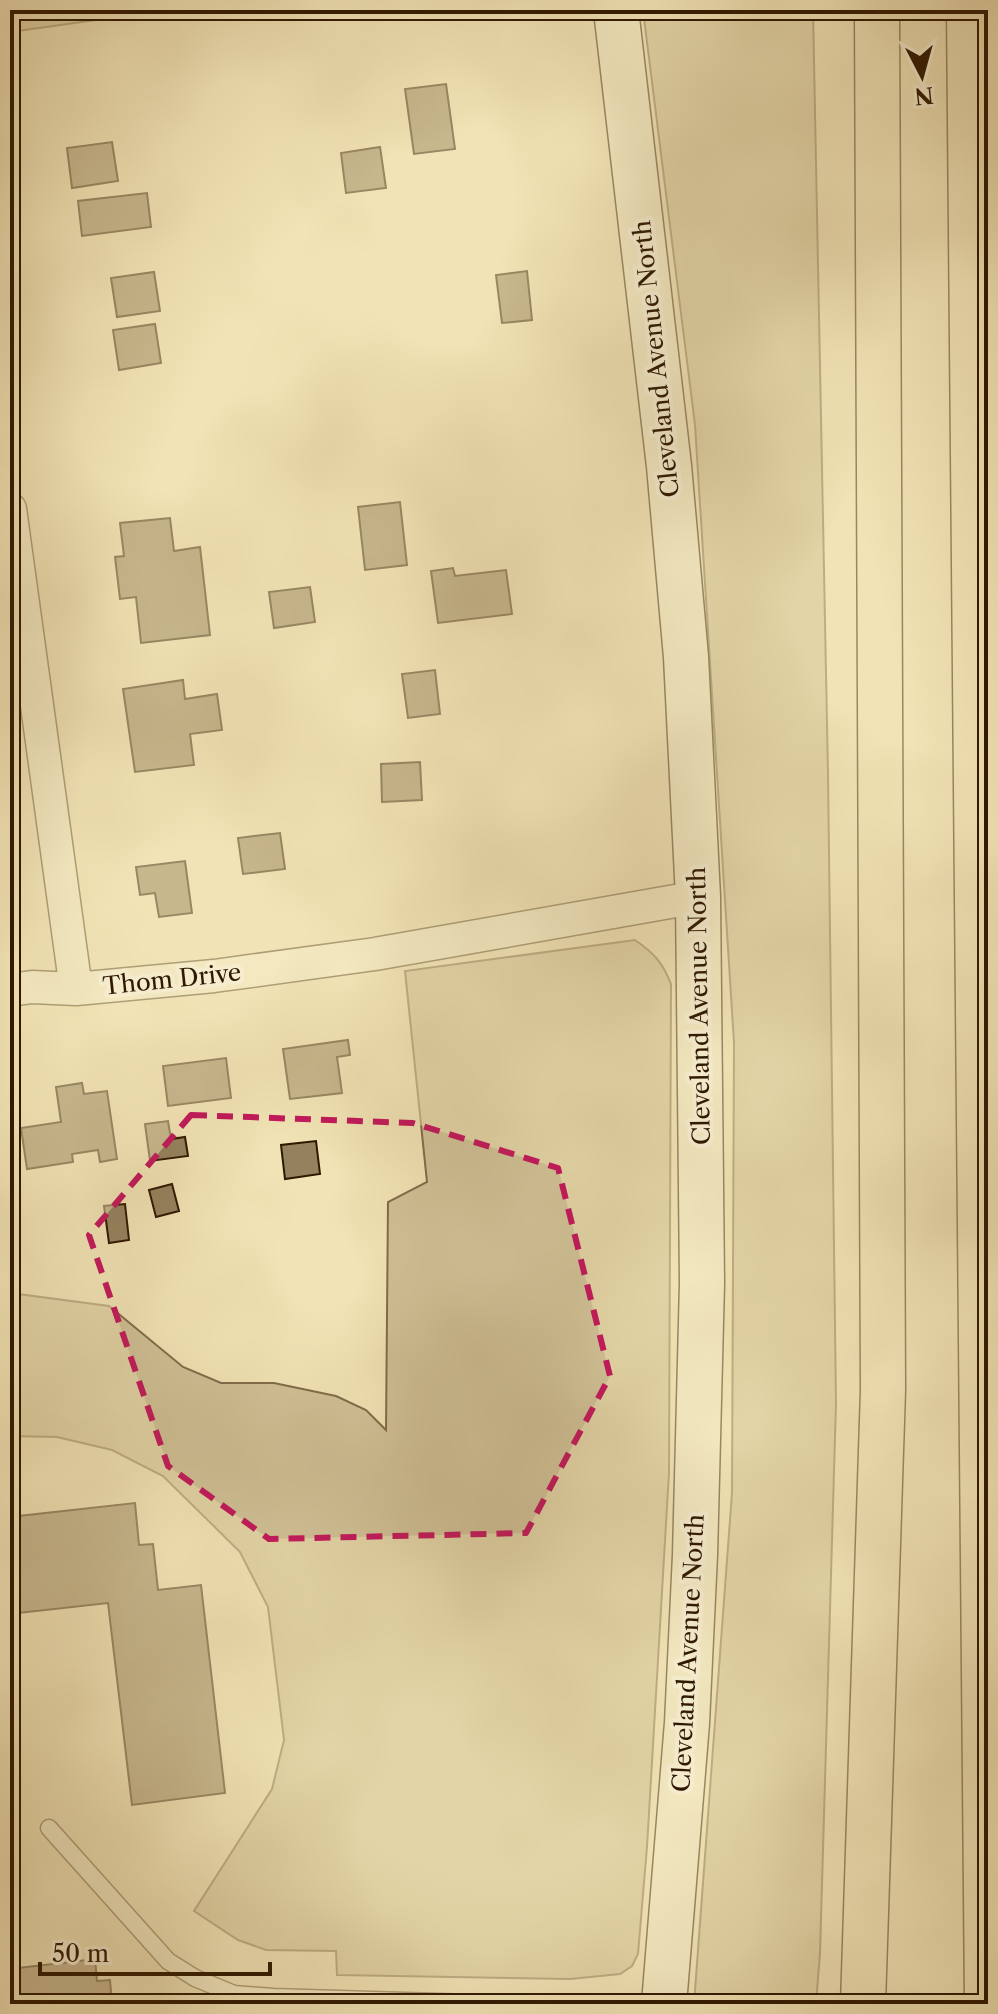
<svg xmlns="http://www.w3.org/2000/svg" width="998" height="2014" font-family="'Libre Caslon Text',serif">
<style>
.green{fill:#d0c096;stroke:#806c4b;stroke-width:2}
.building{fill:#94825e;stroke:#2f1800;stroke-width:2}
.lines{fill:none;stroke-linecap:round;stroke-linejoin:round}
.lane-casing{stroke:#604b2d;stroke-width:19}
.street-casing{stroke:#604b2d;stroke-width:35}
.secondary-casing{stroke:#2f1800;stroke-width:47}
.highway-casing{stroke:#2f1800;stroke-width:47}
.lane{stroke:#f6edcf;stroke-width:16}
.street{stroke:#f6edcf;stroke-width:32}
.secondary{stroke:#f6edcf;stroke-width:44}
.highway{stroke:#f1e3b5;stroke-width:44}
.marked{fill:none;stroke:#c2185b;stroke-width:6;stroke-dasharray:16 10;stroke-linejoin:round}
.labels{text-anchor:middle;dominant-baseline:central;stroke-width:8;stroke-linejoin:round;paint-order:stroke}
.street-label{font-size:24px;fill:#2f1800;stroke:#f6edcf}
</style>
<rect width="100%" height="100%" fill="#f1e3b5"/>
<filter id="stains"><feTurbulence type="fractalNoise" baseFrequency=".0025" numOctaves="4"/><feColorMatrix values="0 0 0 0 .2 0 0 0 0 .09 0 0 0 0 .02 0 0 0 .5 -.17"/></filter>
<radialGradient id="worn" r=".72"><stop offset=".6" stop-color="#630" stop-opacity="0"/><stop offset="1" stop-color="#630" stop-opacity=".3"/></radialGradient>
<path class="green" d="M 10,10 L 167,10 L 10,32 Z
M 643,10 L 813,10 L 828,774 L 836,1403 L 820,1953 L 816,2004 L 694,2004 L 732,1493 L 734,1043 L 695,425 Z
M 635,940 C 654,953 663,963 671,984 L 669,1473 L 647,1847 L 638,1954 L 632,1966 L 620,1974 L 570,1979 L 337,1975 L 336,1951 L 266,1950 L 238,1940 L 194,1911 L 272,1789 L 284,1740 L 268,1607 L 240,1552 L 163,1476 L 112,1450 L 57,1437 L 10,1436 L 10,1293 L 109,1306 L 183,1367 L 221,1383 L 274,1383 L 336,1396 L 366,1410 L 386,1430 L 388,1202 L 427,1182 L 405,971 Z"/>
<path class="building" d="M 446,84 L 455,149 L 414,154 L 405,89 Z
M 112,142 L 118,181 L 72,188 L 67,148 Z
M 380,147 L 386,188 L 346,193 L 341,153 Z
M 147,193 L 151,227 L 82,236 L 78,201 Z
M 527,271 L 532,320 L 502,323 L 496,275 Z
M 154,272 L 160,311 L 117,317 L 111,278 Z
M 155,324 L 161,363 L 119,370 L 113,330 Z
M 400,502 L 407,565 L 365,570 L 358,507 Z
M 170,518 L 174,551 L 200,547 L 210,635 L 141,643 L 136,597 L 120,599 L 115,557 L 124,556 L 120,523 Z
M 453,568 L 455,576 L 506,570 L 512,614 L 438,623 L 431,571 Z
M 310,587 L 315,622 L 274,628 L 269,592 Z
M 435,670 L 440,714 L 408,718 L 402,674 Z
M 183,680 L 185,699 L 217,694 L 222,730 L 190,734 L 194,765 L 135,772 L 123,689 Z
M 420,762 L 422,800 L 382,802 L 381,764 Z
M 280,833 L 285,869 L 243,874 L 238,838 Z
M 185,861 L 192,913 L 159,917 L 155,893 L 140,895 L 136,867 Z
M 348,1040 L 350,1055 L 337,1057 L 342,1093 L 290,1099 L 283,1049 Z
M 226,1058 L 231,1098 L 168,1106 L 163,1066 Z
M 82,1083 L 84,1094 L 107,1091 L 117,1159 L 100,1162 L 98,1150 L 72,1154 L 73,1162 L 27,1169 L 21,1128 L 61,1122 L 56,1087 Z
M 168,1121 L 171,1139 L 185,1137 L 188,1156 L 150,1161 L 145,1124 Z
M 316,1141 L 320,1174 L 285,1179 L 281,1145 Z
M 172,1184 L 179,1211 L 156,1217 L 149,1190 Z
M 125,1204 L 129,1240 L 109,1243 L 104,1206 Z
M 135,1503 L 139,1545 L 153,1544 L 158,1590 L 201,1585 L 225,1793 L 132,1805 L 108,1603 L 10,1614 L 10,1517 Z
M 95,1959 L 97,1981 L 110,1980 L 112,2004 L 10,2004 L 10,1969 Z"/>
<g class="lines">
<g class="lane-casing">
<path id="lane" d="M 49,1828 L 168,1961 L 195,1978 L 234,1994 L 273,1997 L 504,2004"/>
</g>
<g class="street-casing">
<path id="street" d="M 10,509 L 76,989
M 10,990 L 32,987 L 76,989 L 214,976 L 375,954 L 698,897"/>
</g>
<g class="secondary-casing">
<path id="secondary" d="M 616,10 L 669,466 L 686,657 L 698,897 L 702,1283 L 695,1555 L 687,1723 L 664,2004"/>
</g>
<g class="highway-casing">
<path id="highway" d="M 969,10 L 987,2004
M 863,2004 L 883,1390 L 877,10"/>
</g>
<use href="#lane" class="lane"/>
<use href="#street" class="street"/>
<use href="#secondary" class="secondary"/>
<use href="#highway" class="highway"/>
</g>
<path d="M0 0H998V2014H0ZM 191,1115 L 413,1123 L 558,1168 L 610,1376 L 526,1533 L 269,1539 L 168,1466 L 89,1235 Z" fill="#f1e3b5" fill-opacity=".55" fill-rule="evenodd"/>
<path class="marked" d="M 191,1115 L 413,1123 L 558,1168 L 610,1376 L 526,1533 L 269,1539 L 168,1466 L 89,1235 Z"/>
<g class="labels">
<g class="street-label">
<text transform="translate(656 359) rotate(-96)">Cleveland Avenue North</text>
<text transform="translate(172 979) rotate(-6)">Thom Drive</text>
<text transform="translate(699 1006) rotate(-91)">Cleveland Avenue North</text>
<text transform="translate(688 1653) rotate(-87)">Cleveland Avenue North</text>
</g>
</g>
<rect width="998" height="2014" fill="none" stroke="#f1e3b5" stroke-width="40"/>
<rect x="12" y="12" width="974" height="1990" fill="none" stroke="#2f1800" stroke-width="4"/>
<rect x="20" y="20" width="958" height="1974" fill="none" stroke="#2f1800" stroke-width="2"/>
<g transform="translate(922 76) rotate(174)" stroke="#f6edcf" stroke-width="6" paint-order="stroke">
<path d="M0-6L14 30L0 20L-14 30Z" fill="#2f1800"/>
<text y="-12" font-size="22" font-weight="bold" text-anchor="middle" fill="#2f1800">N</text>
</g>
<path d="M40 1962v12h230v-12" fill="none" stroke="#2f1800" stroke-width="4"/>
<text x="52" y="1962" font-size="24" fill="#2f1800" stroke="#f6edcf" stroke-width="6" paint-order="stroke">50 m</text>
<rect width="100%" height="100%" filter="url(#stains)"/>
<rect width="100%" height="100%" fill="url(#worn)"/>
</svg>
